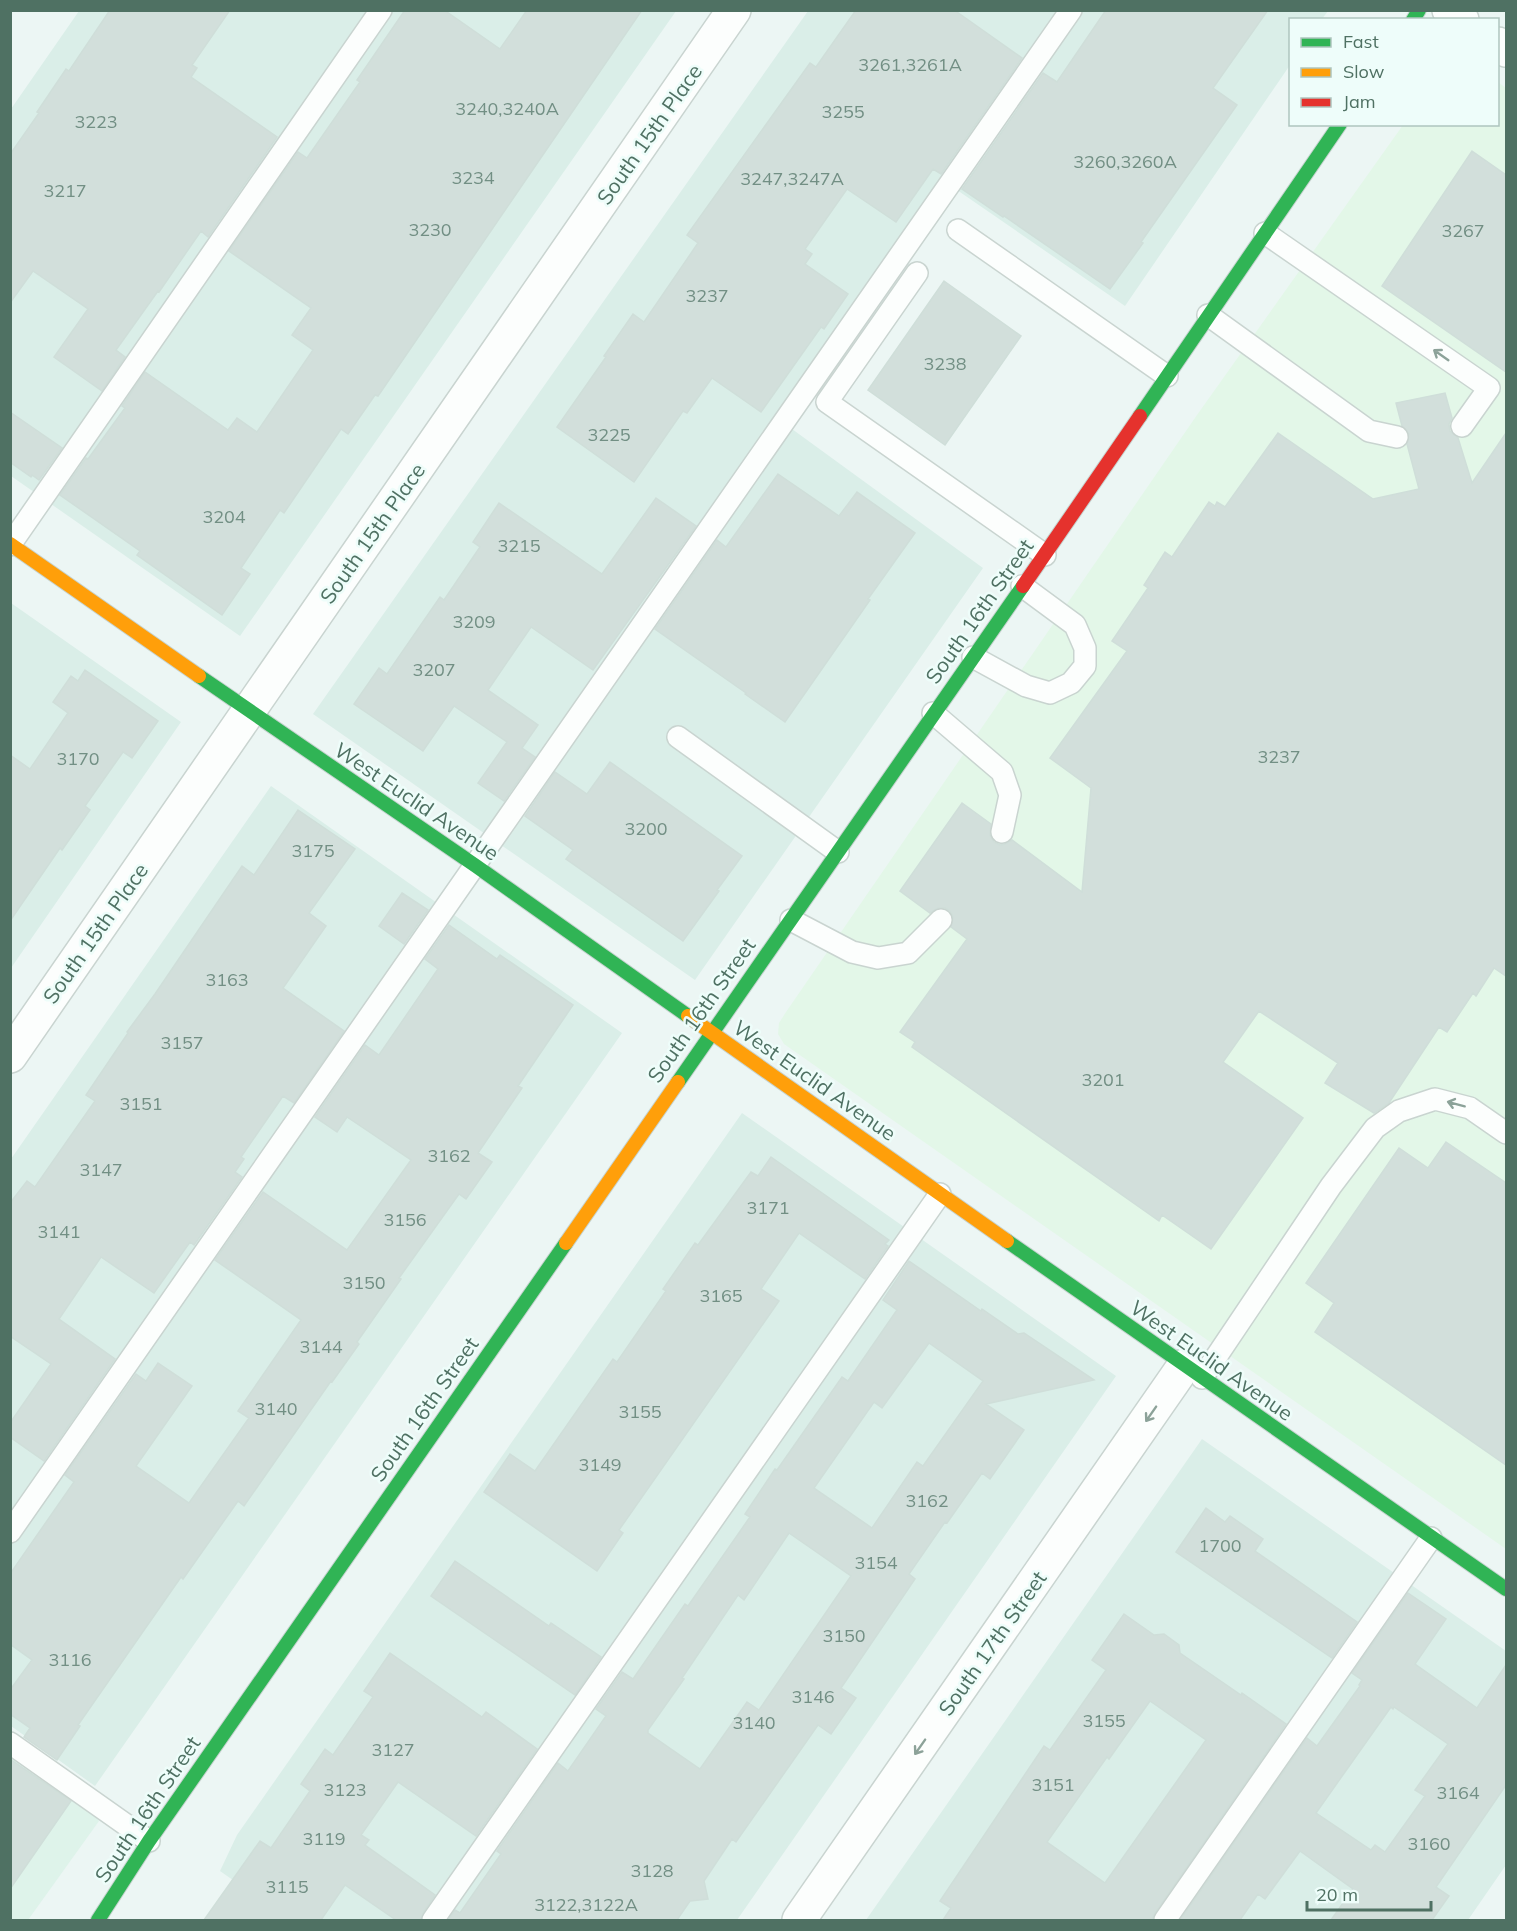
<svg xmlns="http://www.w3.org/2000/svg" width="1517" height="1931" font-family="Mulish,sans-serif">
<style>
.residential{fill:#daeee8}
.commercial{fill:#def3ea}
.medical{fill:#e3f7e8}
.building{fill:#d2dfdb;stroke:#cfded9;stroke-width:1.5;fill-rule:evenodd}
.lines{fill:none;stroke-linecap:round;stroke-linejoin:round}
.lane-casing{stroke:#c9d4d0;stroke-width:24}
.street-casing{stroke:#c9d4d0;stroke-width:36}
.fast-casing{stroke:#c6d3cf;stroke-width:16}
.slow-casing{stroke:#c6d3cf;stroke-width:16}
.jam-casing{stroke:#c6d3cf;stroke-width:16}
.lane{stroke:#fcfefd;stroke-width:21}
.street{stroke:#fcfefd;stroke-width:33}
.fast{stroke:#30b455;stroke-width:14}
.slow{stroke:#ff9f0a;stroke-width:14}
.jam{stroke:#e5322d;stroke-width:14}
.oneway{stroke:#8ca299}
.labels{text-anchor:middle;dominant-baseline:central;stroke-width:5;stroke-linejoin:round;paint-order:stroke}
.number-label{font-size:18px;fill:#728f84}
.street-label{font-size:21px;fill:#4f7163;stroke:#eefdfa}
</style>
<rect width="100%" height="100%" fill="#ecf6f4"/>
<path class="residential" d="M 79,11 L 676,11 L 240,636 L 11,476 L 11,109 Z
M 808,11 L 1328,11 L 1322,19 L 1290,20 L 1290,65 L 1125,306 L 957,190 L 792,429 L 983,568 L 695,980 L 313,714 Z
M 11,603 L 181,722 L 11,968 Z
M 271,786 L 622,1033 L 95,1786 L 11,1726 L 11,1159 Z
M 742,1113 L 1116,1376 L 737,1920 L 290,1920 L 220,1871 L 237,1835 Z
M 1202,1439 L 1506,1651 L 1506,1865 L 1468,1920 L 866,1920 Z"/>
<path class="commercial" d="M 10,1752 L 90,1808 L 99,1821 L 28,1920 L 11,1920 Z"/>
<path class="medical" d="M 1498,82 L 1506,88 L 1506,1549 L 784,1044 L 778,1034 L 779,1023 L 786,1012 L 1197,415 L 1403,125 L 1498,124 Z"/>
<path class="building" d="M 110,10 L 230,10 L 192,65 L 197,68 L 191,77 L 277,137 L 208,237 L 201,231 L 159,292 L 158,291 L 116,350 L 125,357 L 102,391 L 54,357 L 88,309 L 33,271 L 10,303 L 11,153 L 39,113 L 37,112 L 66,69 L 69,71 Z
M 405,10 L 444,10 L 500,49 L 527,10 L 642,10 L 378,396 L 375,395 L 348,434 L 341,429 L 284,513 L 280,510 L 241,568 L 250,574 L 222,615 L 137,555 L 140,551 L 60,495 L 86,458 L 88,459 L 125,408 L 122,406 L 145,372 L 228,430 L 237,418 L 257,432 L 313,350 L 292,335 L 311,308 L 229,251 L 298,152 L 307,158 L 360,82 L 357,80 Z
M 856,10 L 954,10 L 1022,58 L 941,174 L 933,169 L 896,222 L 847,189 L 805,249 L 812,254 L 805,264 L 848,294 L 824,329 L 821,327 L 761,412 L 712,378 L 687,413 L 683,411 L 634,482 L 557,427 L 606,357 L 604,356 L 633,314 L 644,322 L 698,243 L 687,235 L 810,63 L 816,67 Z
M 1106,10 L 1268,10 L 1213,88 L 1237,105 L 1141,242 L 1143,243 L 1110,289 L 1004,216 L 1003,217 L 962,189 L 1043,73 L 1057,82 Z
M 1472,151 L 1506,175 L 1506,372 L 1382,286 Z
M 944,281 L 1021,336 L 945,445 L 868,390 Z
M 1445,393 L 1452,418 L 1449,424 L 1450,431 L 1458,438 L 1472,483 L 1506,433 L 1506,976 L 1494,968 L 1476,996 L 1473,993 L 1447,1032 L 1439,1027 L 1389,1103 L 1374,1113 L 1325,1083 L 1338,1063 L 1259,1011 L 1223,1062 L 1303,1118 L 1211,1249 L 1162,1215 L 1159,1221 L 912,1047 L 915,1042 L 900,1032 L 967,939 L 951,927 L 953,917 L 950,911 L 945,908 L 938,908 L 930,913 L 900,891 L 962,803 L 991,824 L 990,835 L 994,842 L 1000,845 L 1005,844 L 1012,840 L 1082,892 L 1091,788 L 1050,758 L 1127,651 L 1112,641 L 1148,588 L 1144,585 L 1165,552 L 1172,557 L 1209,502 L 1215,506 L 1217,502 L 1225,507 L 1278,433 L 1373,499 L 1419,489 L 1407,444 L 1409,434 L 1402,426 L 1396,403 Z
M 10,412 L 62,448 L 39,480 L 32,475 L 31,477 L 10,462 Z
M 778,474 L 839,516 L 857,492 L 915,533 L 868,599 L 870,600 L 785,722 L 745,694 L 746,693 L 655,629 L 717,540 L 726,547 Z
M 656,498 L 696,526 L 593,670 L 531,627 L 488,690 L 538,725 L 522,748 L 535,757 L 504,801 L 478,783 L 507,742 L 454,706 L 423,751 L 354,704 L 379,668 L 387,674 L 440,597 L 444,600 L 480,547 L 473,542 L 499,503 L 602,574 Z
M 85,670 L 158,721 L 132,758 L 123,752 L 85,806 L 90,810 L 62,850 L 60,848 L 10,921 L 10,755 L 30,769 L 68,713 L 53,702 L 71,676 L 78,681 Z
M 610,762 L 742,856 L 717,890 L 719,891 L 683,941 L 566,859 L 573,850 L 525,816 L 555,772 L 587,794 Z
M 298,810 L 355,849 L 309,913 L 326,926 L 283,988 L 344,1031 L 294,1103 L 283,1096 L 241,1157 L 244,1159 L 235,1172 L 242,1177 L 194,1245 L 190,1242 L 154,1293 L 101,1257 L 59,1319 L 115,1359 L 44,1461 L 10,1437 L 10,1423 L 51,1364 L 10,1336 L 10,1203 L 27,1181 L 35,1187 L 95,1101 L 86,1095 L 128,1033 L 127,1032 L 155,994 L 242,866 L 254,875 Z
M 402,893 L 428,910 L 404,944 L 379,926 Z
M 449,925 L 497,959 L 500,955 L 573,1005 L 518,1086 L 522,1088 L 478,1153 L 492,1162 L 466,1199 L 459,1194 L 399,1278 L 401,1279 L 357,1342 L 359,1344 L 332,1382 L 331,1381 L 244,1506 L 238,1501 L 183,1579 L 181,1577 L 78,1725 L 80,1726 L 57,1760 L 24,1737 L 30,1728 L 10,1714 L 10,1690 L 32,1660 L 10,1644 L 10,1574 L 74,1482 L 65,1475 L 136,1374 L 146,1381 L 158,1363 L 192,1386 L 136,1466 L 189,1503 L 249,1418 L 238,1411 L 301,1320 L 215,1260 L 263,1192 L 347,1250 L 411,1160 L 347,1117 L 337,1132 L 315,1117 L 365,1045 L 379,1055 L 438,969 L 425,959 Z
M 1446,1142 L 1506,1183 L 1506,1465 L 1315,1332 L 1334,1303 L 1306,1283 L 1399,1148 L 1428,1168 Z
M 771,1157 L 889,1240 L 885,1244 L 888,1246 L 865,1279 L 799,1233 L 761,1289 L 779,1301 L 619,1530 L 623,1533 L 597,1571 L 484,1492 L 510,1454 L 535,1471 L 613,1359 L 617,1362 L 666,1291 L 663,1289 L 695,1243 L 698,1245 L 751,1172 L 758,1176 Z
M 909,1261 L 981,1311 L 982,1309 L 1018,1334 L 1024,1333 L 1094,1380 L 986,1404 L 1024,1430 L 990,1479 L 982,1473 L 947,1523 L 945,1522 L 909,1574 L 915,1579 L 841,1688 L 856,1698 L 831,1734 L 818,1725 L 736,1842 L 732,1839 L 704,1881 L 708,1899 L 690,1901 L 677,1920 L 448,1920 L 455,1910 L 460,1913 L 501,1854 L 497,1851 L 558,1763 L 568,1771 L 606,1716 L 596,1709 L 622,1672 L 633,1679 L 685,1604 L 688,1606 L 750,1517 L 745,1514 L 775,1469 L 777,1470 L 842,1377 L 848,1381 L 897,1310 L 883,1300 ZM 929,1343 L 983,1381 L 923,1466 L 917,1462 L 872,1528 L 814,1488 L 874,1402 L 882,1408 ZM 789,1533 L 851,1576 L 759,1710 L 747,1702 L 700,1769 L 648,1733 L 648,1730 L 684,1679 L 682,1678 L 738,1595 L 744,1600 Z
M 1206,1508 L 1225,1522 L 1230,1516 L 1263,1539 L 1255,1551 L 1357,1622 L 1332,1658 L 1176,1552 Z
M 455,1561 L 549,1626 L 551,1623 L 601,1657 L 575,1695 L 431,1596 Z
M 1408,1593 L 1446,1619 L 1415,1664 L 1477,1708 L 1506,1665 L 1506,1785 L 1436,1887 L 1449,1896 L 1432,1920 L 1331,1920 L 1353,1889 L 1300,1851 L 1265,1899 L 1258,1894 L 1240,1920 L 1180,1920 L 1307,1738 L 1317,1746 L 1360,1686 L 1359,1685 L 1362,1680 L 1352,1673 ZM 1391,1707 L 1393,1709 L 1394,1707 L 1448,1744 L 1415,1790 L 1425,1796 L 1385,1852 L 1375,1845 L 1371,1850 L 1316,1813 Z
M 1124,1614 L 1154,1635 L 1164,1634 L 1179,1645 L 1180,1653 L 1241,1695 L 1242,1693 L 1286,1724 L 1155,1913 L 1152,1920 L 943,1920 L 951,1908 L 940,1901 L 1044,1746 L 1050,1750 L 1106,1670 L 1092,1660 ZM 1150,1701 L 1206,1740 L 1105,1883 L 1047,1842 L 1107,1757 L 1109,1759 Z
M 390,1653 L 482,1717 L 486,1712 L 537,1749 L 476,1836 L 398,1782 L 361,1835 L 369,1840 L 365,1845 L 435,1895 L 423,1913 L 421,1920 L 396,1920 L 345,1885 L 321,1920 L 204,1920 L 260,1841 L 271,1848 L 310,1791 L 301,1784 L 325,1749 L 333,1755 L 373,1697 L 364,1691 Z
M 10,1759 L 71,1801 L 10,1889 Z"/>
<g class="lines">
<g class="lane-casing">
<path id="lane" d="M 958,230 L 1167,376
M 1265,233 L 1489,388 L 1462,426
M 917,273 L 827,402 L 1045,555
M 1208,315 L 1369,431 L 1397,437
M 10,545 L 381,10
M 973,657 L 1026,686 L 1050,693 L 1071,683 L 1085,666 L 1085,648 L 1075,625 L 1022,586
M 933,713 L 1002,772 L 1010,795 L 1002,832
M 678,737 L 838,852
M 791,920 L 852,952 L 878,958 L 908,953 L 941,920
M 1202,1378 L 1331,1186 L 1375,1128 L 1399,1111 L 1435,1099 L 1470,1108 L 1506,1133
M 10,1532 L 1071,10
M 10,1743 L 149,1841
M 433,1920 L 940,1194
M 1165,1920 L 1431,1538"/>
</g>
<g class="street-casing">
<path id="street" d="M 1449,10 L 1462,20
M 1498,44 L 1506,50
M 10,1056 L 734,10
M 799,1920 L 1184,1366"/>
</g>
<g class="fast-casing">
<path id="fast" d="M 1413,20 L 1419,10
M 1140,416 L 1340,124
M 199,676 L 476,866 L 688,1016
M 678,1082 L 1023,586
M 1007,1241 L 1506,1589
M 98,1920 L 149,1841 L 566,1243"/>
</g>
<g class="slow-casing">
<path id="slow" d="M 10,544 L 199,676
M 688,1016 L 1007,1241
M 566,1243 L 678,1082"/>
</g>
<g class="jam-casing">
<path id="jam" d="M 1023,586 L 1140,416"/>
</g>
<use href="#lane" class="lane"/>
<use href="#street" class="street"/>
<use href="#fast" class="fast"/>
<use href="#slow" class="slow"/>
<use href="#jam" class="jam"/>
</g>
<defs><path id="oneway-shaft" d="M-6 0H5M1.5-3L5.5 0L1.5 3" fill="none" stroke-width="1.6" stroke-linecap="round" stroke-linejoin="round" transform="scale(1.5)"/></defs>
<g class="oneway">
<use href="#oneway-shaft" transform="translate(1441 355) rotate(-145)"/>
<use href="#oneway-shaft" transform="translate(1456 1104) rotate(-165)"/>
<use href="#oneway-shaft" transform="translate(1151 1414) rotate(125)"/>
<use href="#oneway-shaft" transform="translate(920 1747) rotate(125)"/>
</g>
<g class="labels">
<g class="number-label">
<text x="910" y="64">3261,3261A</text>
<text x="507" y="108">3240,3240A</text>
<text x="843" y="111">3255</text>
<text x="96" y="121">3223</text>
<text x="1125" y="161">3260,3260A</text>
<text x="473" y="177">3234</text>
<text x="792" y="178">3247,3247A</text>
<text x="65" y="190">3217</text>
<text x="430" y="229">3230</text>
<text x="1463" y="230">3267</text>
<text x="707" y="295">3237</text>
<text x="945" y="363">3238</text>
<text x="609" y="434">3225</text>
<text x="224" y="516">3204</text>
<text x="519" y="545">3215</text>
<text x="474" y="621">3209</text>
<text x="434" y="669">3207</text>
<text x="1279" y="756">3237</text>
<text x="78" y="758">3170</text>
<text x="646" y="828">3200</text>
<text x="313" y="850">3175</text>
<text x="227" y="979">3163</text>
<text x="182" y="1042">3157</text>
<text x="1103" y="1079">3201</text>
<text x="141" y="1103">3151</text>
<text x="449" y="1155">3162</text>
<text x="101" y="1169">3147</text>
<text x="768" y="1207">3171</text>
<text x="405" y="1219">3156</text>
<text x="59" y="1231">3141</text>
<text x="364" y="1282">3150</text>
<text x="721" y="1295">3165</text>
<text x="321" y="1346">3144</text>
<text x="276" y="1408">3140</text>
<text x="640" y="1411">3155</text>
<text x="600" y="1464">3149</text>
<text x="927" y="1500">3162</text>
<text x="1220" y="1545">1700</text>
<text x="876" y="1562">3154</text>
<text x="844" y="1635">3150</text>
<text x="70" y="1659">3116</text>
<text x="813" y="1696">3146</text>
<text x="1104" y="1720">3155</text>
<text x="754" y="1722">3140</text>
<text x="393" y="1749">3127</text>
<text x="1053" y="1784">3151</text>
<text x="345" y="1789">3123</text>
<text x="1458" y="1792">3164</text>
<text x="324" y="1838">3119</text>
<text x="1429" y="1843">3160</text>
<text x="652" y="1870">3128</text>
<text x="287" y="1886">3115</text>
<text x="586" y="1904">3122,3122A</text>
</g>
<g class="street-label">
<text transform="translate(649 134) rotate(-55)">South 15th Place</text>
<text transform="translate(372 533) rotate(-55)">South 15th Place</text>
<text transform="translate(979 611) rotate(-55)">South 16th Street</text>
<text transform="translate(417 801) rotate(34)">West Euclid Avenue</text>
<text transform="translate(95 933) rotate(-55)">South 15th Place</text>
<text transform="translate(701 1010) rotate(-55)">South 16th Street</text>
<text transform="translate(815 1080) rotate(35)">West Euclid Avenue</text>
<text transform="translate(1212 1360) rotate(35)">West Euclid Avenue</text>
<text transform="translate(424 1409) rotate(-55)">South 16th Street</text>
<text transform="translate(992 1643) rotate(-55)">South 17th Street</text>
<text transform="translate(147 1809) rotate(-56)">South 16th Street</text>
</g>
</g>
<rect width="1517" height="1931" fill="none" stroke="#4f7163" stroke-width="24"/>
<rect x="1289" y="18" width="210" height="108" fill="#eefdfa" stroke="#aec5be" stroke-width="1.5"/>
<rect x="1301" y="38" width="30" height="9" fill="#30b455" stroke="#aec5be" stroke-width="1.5"/>
<text x="1343" y="48" font-size="18" fill="#4f7163">Fast</text>
<rect x="1301" y="68" width="30" height="9" fill="#ff9f0a" stroke="#aec5be" stroke-width="1.5"/>
<text x="1343" y="78" font-size="18" fill="#4f7163">Slow</text>
<rect x="1301" y="98" width="30" height="9" fill="#e5322d" stroke="#aec5be" stroke-width="1.5"/>
<text x="1343" y="108" font-size="18" fill="#4f7163">Jam</text>
<path d="M1307 1901v9h124v-9" fill="none" stroke="#4f7163" stroke-width="3"/>
<text x="1316" y="1901" font-size="18" fill="#4f7163" stroke="#eefdfa" stroke-width="4.5" paint-order="stroke">20 m</text>
</svg>
